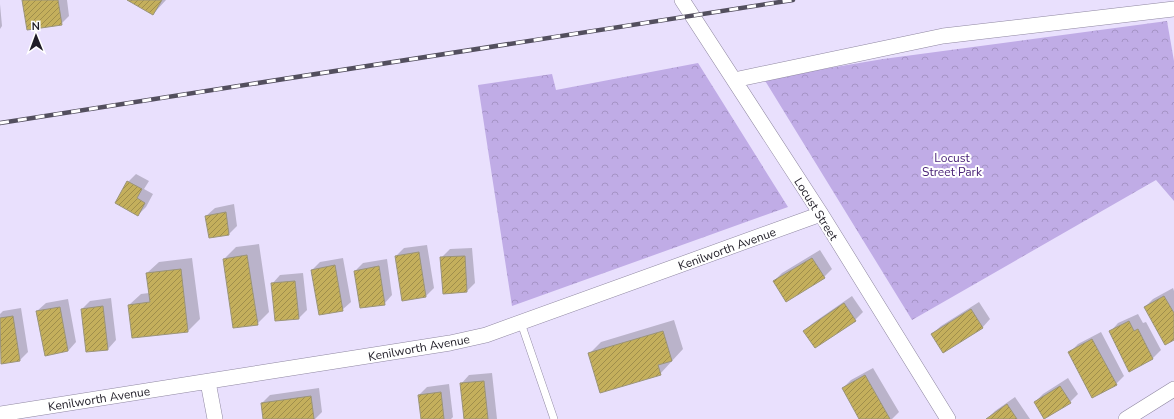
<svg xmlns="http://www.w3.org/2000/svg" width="1174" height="419" font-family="'Nunito Sans',sans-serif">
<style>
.park{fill:url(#park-crowns)}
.shadow{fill:#0003}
.building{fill:url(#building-hatch);stroke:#9b9479}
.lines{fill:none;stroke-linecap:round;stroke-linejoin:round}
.service-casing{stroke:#8f87a1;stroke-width:8}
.minor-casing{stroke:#8f87a1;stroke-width:16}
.service{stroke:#fff;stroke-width:7}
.minor{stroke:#fff;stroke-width:15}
.rail-casing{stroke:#534f5e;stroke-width:4.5}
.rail{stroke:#fff;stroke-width:3;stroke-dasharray:9;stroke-linecap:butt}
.labels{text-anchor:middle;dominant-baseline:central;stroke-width:4;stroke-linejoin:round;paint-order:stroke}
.park-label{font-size:12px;fill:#492378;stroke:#fff}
.street-label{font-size:12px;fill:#1f1c26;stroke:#fff}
</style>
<defs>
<pattern id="park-crowns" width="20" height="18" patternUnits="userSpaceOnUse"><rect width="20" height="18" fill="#c0ace6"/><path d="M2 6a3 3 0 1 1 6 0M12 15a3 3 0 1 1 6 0" fill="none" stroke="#a593c5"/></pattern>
<pattern id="building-hatch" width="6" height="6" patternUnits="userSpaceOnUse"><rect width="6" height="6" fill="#c4af5c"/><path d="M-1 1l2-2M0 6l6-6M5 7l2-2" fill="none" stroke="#9f8e4c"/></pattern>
</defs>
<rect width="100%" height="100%" fill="#e9e0fd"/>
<path class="park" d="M 1167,21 L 1174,61 L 1174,201 L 1156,180 L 912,320 L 764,79 L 883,59 Z
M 698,63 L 788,207 L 512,306 L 478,85 L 552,74 L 556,90 Z"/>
<path class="shadow" d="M 23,0 L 67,0 L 69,16 L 61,24 Z
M 129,0 L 166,0 L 153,14 Z
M 0,4 L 2,26 L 0,29 Z
M 136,174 L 149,181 L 144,189 L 153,194 L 146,207 L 138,215 L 128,182 Z
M 234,204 L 237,226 L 229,234 L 206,216 L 215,208 Z
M 259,244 L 269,312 L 257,324 L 224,259 L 236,247 Z
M 427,245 L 434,288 L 426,296 L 396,256 L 404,248 Z
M 472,248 L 475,283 L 467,291 L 441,258 L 450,249 Z
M 820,250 L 832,269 L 824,277 L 774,281 L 782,273 Z
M 192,258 L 200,319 L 188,331 L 133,337 L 129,305 L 141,294 L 149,293 L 147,273 L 159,262 Z
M 343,258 L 351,302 L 342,310 L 312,270 L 320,262 Z
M 387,259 L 392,295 L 384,304 L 355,271 L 363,263 Z
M 303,273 L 307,310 L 299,318 L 272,284 L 280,275 Z
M 1173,288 L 1174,291 L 1174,339 L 1145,307 L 1153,299 Z
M 852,296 L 863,312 L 855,320 L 804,331 L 813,323 Z
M 111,298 L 116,340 L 108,349 L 87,351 L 82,309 L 90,301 Z
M 68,299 L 76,342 L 68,351 L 46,354 L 37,311 L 46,303 Z
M 979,302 L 990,319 L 982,328 L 932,334 L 941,326 Z
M 21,308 L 28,352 L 20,360 L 2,363 L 0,314 L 3,311 Z
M 1138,314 L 1143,323 L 1146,322 L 1161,350 L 1153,358 L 1129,370 L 1110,332 L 1118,323 Z
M 674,320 L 683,349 L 660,374 L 589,354 L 601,342 Z
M 1101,332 L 1124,376 L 1116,384 L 1069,353 L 1078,344 Z
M 873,368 L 899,412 L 892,419 L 861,419 L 843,388 L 851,380 Z
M 492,373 L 497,419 L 465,419 L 461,384 L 469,375 Z
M 1068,378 L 1078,394 L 1070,402 L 1035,402 L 1043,394 Z
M 449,384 L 453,417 L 451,419 L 422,419 L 419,395 L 427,387 Z
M 319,388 L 322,412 L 315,419 L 264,419 L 262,403 L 270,395 Z
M 1015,397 L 1030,419 L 987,419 L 995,411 Z"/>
<path class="building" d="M 22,0 L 58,0 L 62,25 L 27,30 Z
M 127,0 L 162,0 L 153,15 Z
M 127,181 L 142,189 L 137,198 L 145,203 L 138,216 L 115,203 Z
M 226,212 L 229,235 L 209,238 L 205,216 Z
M 419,252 L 426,297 L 402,301 L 395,256 Z
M 247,255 L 258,325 L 233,328 L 223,259 Z
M 465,256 L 467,292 L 443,294 L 440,257 Z
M 812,258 L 825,278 L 786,302 L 773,281 Z
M 335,265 L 343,311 L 319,315 L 311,270 Z
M 379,266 L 385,305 L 360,308 L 354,271 Z
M 181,269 L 188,332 L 132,338 L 128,305 L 150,302 L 146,273 Z
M 295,281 L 299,319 L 275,321 L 271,283 Z
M 1164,296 L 1174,313 L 1174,340 L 1165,345 L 1144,307 Z
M 844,303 L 856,321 L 815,348 L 803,331 Z
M 103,306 L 108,350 L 86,352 L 81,309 Z
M 60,307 L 68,351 L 45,356 L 36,311 Z
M 971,309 L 983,328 L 943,353 L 931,334 Z
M 13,316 L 20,361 L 1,364 L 0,318 Z
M 1129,321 L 1134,331 L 1138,329 L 1153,359 L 1129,372 L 1109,331 Z
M 663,331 L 672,361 L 658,365 L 661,375 L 600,393 L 588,353 Z
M 1092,339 L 1117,385 L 1092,398 L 1068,352 Z
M 865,375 L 890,419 L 859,419 L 842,388 Z
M 484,381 L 488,419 L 464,419 L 460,383 Z
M 1060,386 L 1071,403 L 1044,419 L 1034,402 Z
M 441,392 L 444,419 L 421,419 L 418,395 Z
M 311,396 L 314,419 L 263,419 L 261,403 Z
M 1007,404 L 1017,419 L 986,419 Z"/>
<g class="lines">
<g class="service-casing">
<path id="service" d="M 521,323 L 554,419"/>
</g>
<g class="minor-casing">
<path id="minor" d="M 682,0 L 821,214 L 948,419
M 734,80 L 943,36 L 1174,9
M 208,382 L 215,419
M 0,414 L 450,343 L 486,335 L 821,214
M 1126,419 L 1174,389"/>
</g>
<use href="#service" class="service"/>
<use href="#minor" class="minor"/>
<g class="rail-casing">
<path id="rail" d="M 0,123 L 793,0"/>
</g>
<use href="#rail" class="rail"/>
</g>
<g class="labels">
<g class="park-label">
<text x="952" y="158">Locust<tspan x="952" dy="14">Street Park</tspan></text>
</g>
<g class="street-label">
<text transform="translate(816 209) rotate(58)">Locust Street</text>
<text transform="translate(727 249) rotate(-20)">Kenilworth Avenue</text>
<text transform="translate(419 348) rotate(-10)">Kenilworth Avenue</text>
<text transform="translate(99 399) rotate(-9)">Kenilworth Avenue</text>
</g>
</g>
<g transform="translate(36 36) rotate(359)" stroke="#ffffff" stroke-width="3" paint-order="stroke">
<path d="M0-3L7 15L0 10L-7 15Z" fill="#1f1c26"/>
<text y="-6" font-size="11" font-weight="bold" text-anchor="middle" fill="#1f1c26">N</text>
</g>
</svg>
